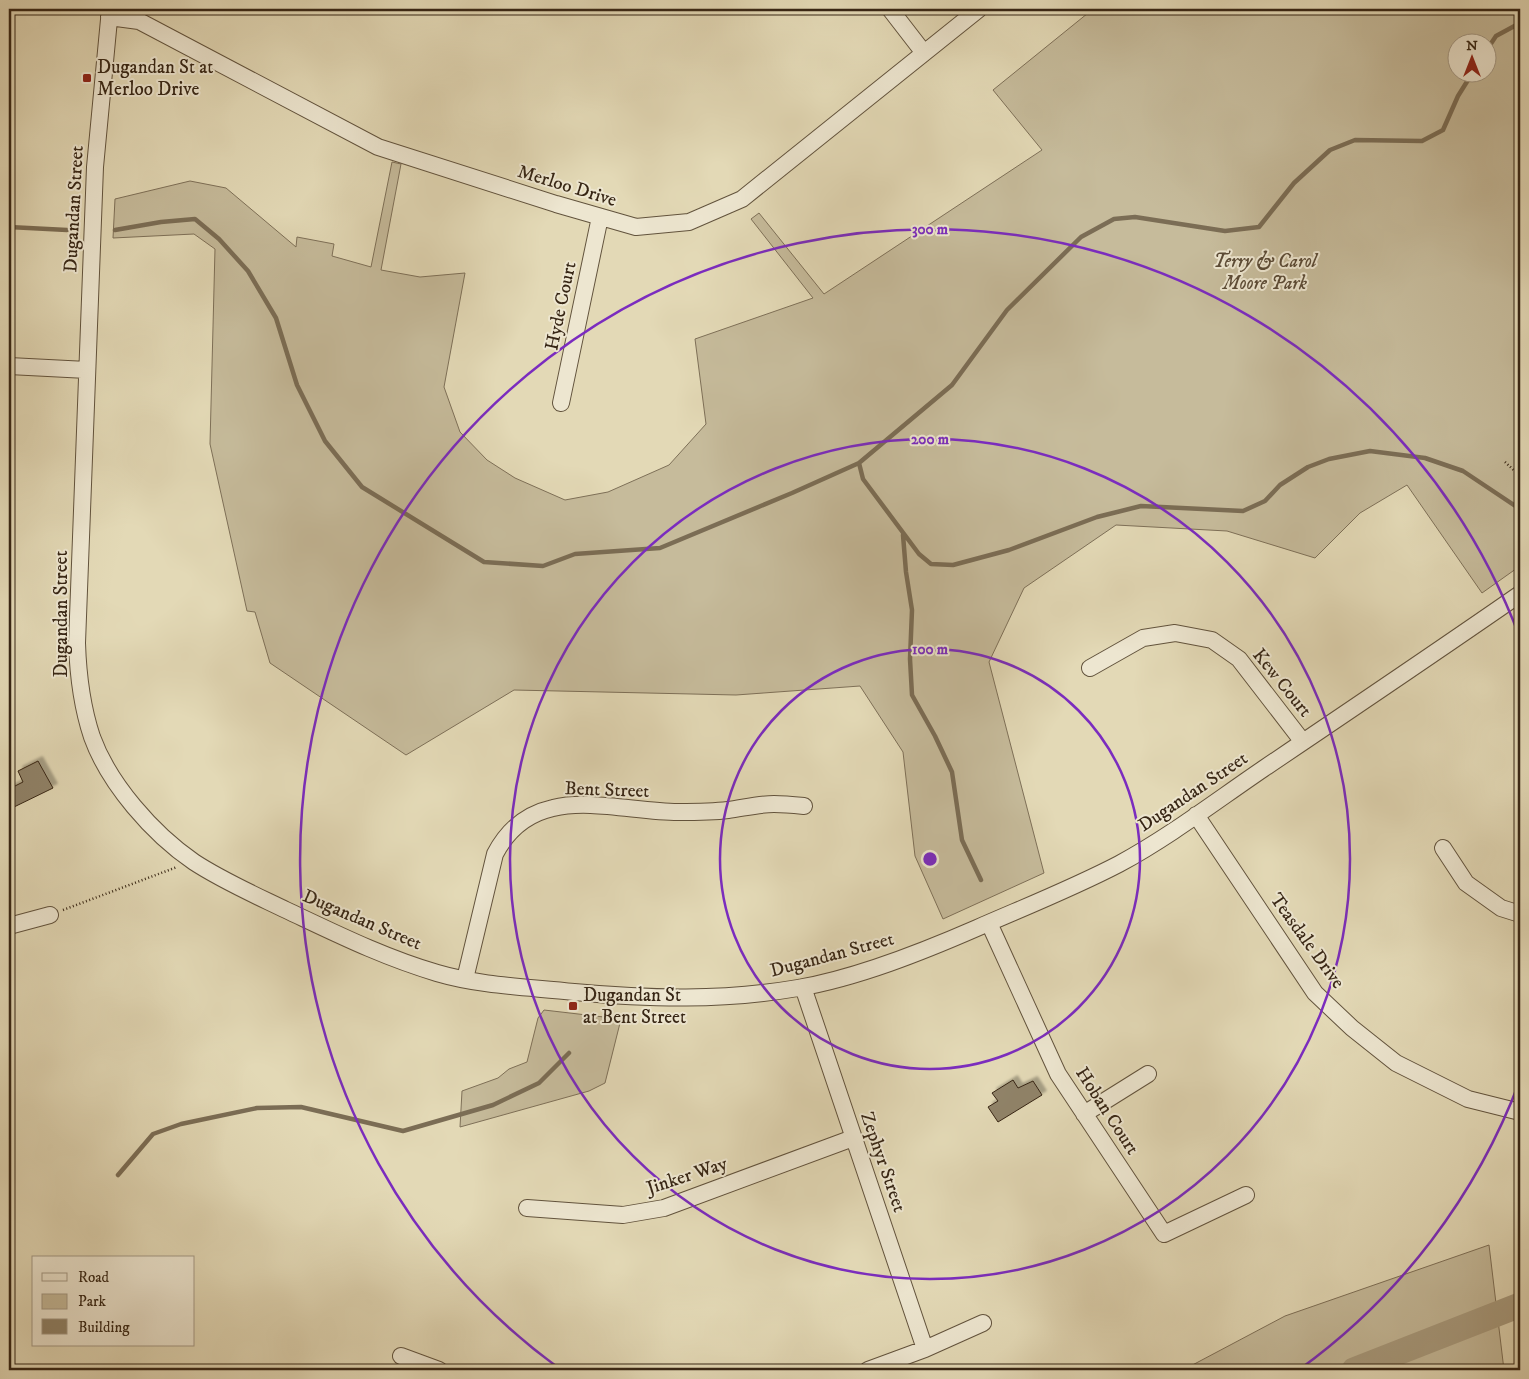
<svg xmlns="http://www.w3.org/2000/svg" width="1529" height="1379" font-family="'IM FELL DW Pica',serif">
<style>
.green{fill:#c6bb9b;stroke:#7e7058;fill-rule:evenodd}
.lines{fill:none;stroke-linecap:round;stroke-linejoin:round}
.stream{stroke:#7b6d55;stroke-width:4.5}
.river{stroke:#a99c7f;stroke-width:25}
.building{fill:#908369;stroke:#372615;filter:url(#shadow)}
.street-casing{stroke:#62533d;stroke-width:18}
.path{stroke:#372615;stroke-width:2.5;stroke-dasharray:1 2.5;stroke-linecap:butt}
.street{stroke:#ede6d0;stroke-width:16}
.ring{fill:none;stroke:#7b2cbf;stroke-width:2.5}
.poi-dot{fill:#8f2418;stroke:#ede6d0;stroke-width:2}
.labels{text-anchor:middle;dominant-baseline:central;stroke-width:4;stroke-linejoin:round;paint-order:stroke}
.poi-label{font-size:19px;fill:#372615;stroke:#ede6d0;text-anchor:start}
.street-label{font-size:19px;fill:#372615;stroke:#ede6d0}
.park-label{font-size:19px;font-style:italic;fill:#5b4b36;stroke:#ede6d0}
.centre{fill:#7b2cbf;stroke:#ede6d0;stroke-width:2.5}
.ring-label{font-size:15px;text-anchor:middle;font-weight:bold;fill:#7b2cbf;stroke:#ede6d0;stroke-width:4;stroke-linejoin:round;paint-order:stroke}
</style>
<defs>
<filter id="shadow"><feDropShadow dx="4.5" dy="-4.5" stdDeviation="1" flood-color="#0004"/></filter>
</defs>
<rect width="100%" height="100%" fill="#e3d9b6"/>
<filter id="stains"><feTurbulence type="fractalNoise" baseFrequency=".004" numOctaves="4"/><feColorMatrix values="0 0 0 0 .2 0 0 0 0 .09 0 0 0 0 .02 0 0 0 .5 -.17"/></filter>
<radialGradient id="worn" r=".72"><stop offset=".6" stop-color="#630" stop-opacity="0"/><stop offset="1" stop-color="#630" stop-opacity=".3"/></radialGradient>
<path class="green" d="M 1093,9 L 1520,9 L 1520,566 L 1482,593 L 1407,485 L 1360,513 L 1315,558 L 1227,531 L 1116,525 L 1024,588 L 989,662 L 1044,873 L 943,919 L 915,856 L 903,752 L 860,686 L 736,695 L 514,690 L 406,755 L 270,663 L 255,612 L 247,611 L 210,444 L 215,249 L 194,234 L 113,238 L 115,199 L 190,181 L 226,188 L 296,247 L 297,237 L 334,244 L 332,256 L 371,267 L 392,162 L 401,164 L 381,270 L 420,277 L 465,273 L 444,387 L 460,432 L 487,460 L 515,478 L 565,500 L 608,492 L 669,465 L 706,424 L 695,339 L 813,298 L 751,219 L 759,213 L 824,294 L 1042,150 L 993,90 ZM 1456,42 L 1486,42 L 1486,72 L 1456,72 Z
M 544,1010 L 621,1019 L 605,1083 L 589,1091 L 460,1127 L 462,1091 L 498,1078 L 509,1069 L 527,1062 L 538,1018 Z
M 1489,1245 L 1504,1370 L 1183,1370 L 1285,1316 Z"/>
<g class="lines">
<path class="stream" d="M 1486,51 L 1496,36 L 1520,23
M 9,227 L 67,230
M 115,230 L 161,222 L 195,219 L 219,239 L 248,271 L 276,318 L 297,385 L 325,441 L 362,487 L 484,562 L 543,566 L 575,554 L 660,548 L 792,493 L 859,463 L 952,385 L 1007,310 L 1081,237 L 1114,219 L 1135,217 L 1225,231 L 1259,227 L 1294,183 L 1330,150 L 1355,140 L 1422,141 L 1443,130 L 1458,96 L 1473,72
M 859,463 L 863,479 L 919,554 L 931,564 L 953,565 L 1009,550 L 1097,517 L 1141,506 L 1243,511 L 1265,501 L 1280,485 L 1308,467 L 1329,459 L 1370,451 L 1425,458 L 1463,471 L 1520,509
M 903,535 L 906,572 L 912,610 L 910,659 L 912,695 L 935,736 L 952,772 L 962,840 L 981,880
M 118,1175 L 153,1134 L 181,1124 L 257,1108 L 301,1107 L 403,1131 L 493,1105 L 539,1083 L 569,1053"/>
<path class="river" d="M 1354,1370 L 1520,1305"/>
</g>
<path class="building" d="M 38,761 L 53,788 L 14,807 L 9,797 L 9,789 L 23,782 L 18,771 Z
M 1013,1080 L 1018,1088 L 1033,1081 L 1042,1095 L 998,1122 L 988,1107 L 998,1101 L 992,1093 Z"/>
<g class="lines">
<g class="street-casing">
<path id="street" d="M 110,9 L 95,167 L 77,643 C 78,675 82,707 92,737 C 109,784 153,834 194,862 C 223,881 255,895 286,910 C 337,934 383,957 437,973 C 481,986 529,987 574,992 C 650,999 722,1001 798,988 C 857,978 922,952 977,928 C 1025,907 1073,888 1119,864 C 1169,837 1216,801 1263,769 C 1349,711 1435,653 1520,594
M 890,9 L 924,53
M 109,17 L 139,21 L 378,147 L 556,204 L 636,227 L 689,222 L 742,199 L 979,9
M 9,366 L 87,370
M 561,403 L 600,217
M 1090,668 L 1143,638 L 1175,633 L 1212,640 L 1239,659 L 1303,742
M 1196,815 L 1315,993 L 1352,1028 L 1396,1063 L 1468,1099 L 1520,1112
M 1443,848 L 1466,883 L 1501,908 L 1520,914
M 989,923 L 1058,1074 L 1164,1234 L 1246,1195
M 9,926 L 50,915
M 465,979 L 495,854 C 507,831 526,814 553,808 C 589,799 639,812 678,812 C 695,812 712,812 728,810 C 743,808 759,804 774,804 C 784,804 794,805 804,806
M 803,987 L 925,1349
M 1084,1114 L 1148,1074
M 527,1208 L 623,1215 L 664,1208 L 853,1138
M 401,1356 L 439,1370
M 868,1370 L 925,1349 L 983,1323"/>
</g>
<path class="path" d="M 1505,462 L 1520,476
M 63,910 L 177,867"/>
<use href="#street" class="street"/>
</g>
<g class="ring">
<circle cx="930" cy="859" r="210"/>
<circle cx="930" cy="859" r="420"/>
<path d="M1520 1080A630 630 0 0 1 1300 1369M560 1369A630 630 0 1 1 1520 638"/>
</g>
<g class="poi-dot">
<rect x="82" y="73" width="10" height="10" rx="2.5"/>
<rect x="568" y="1001" width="10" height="10" rx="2.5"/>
</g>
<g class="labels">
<g class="poi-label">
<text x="97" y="67">Dugandan St at<tspan x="97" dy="22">Merloo Drive</tspan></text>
<text x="583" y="995">Dugandan St<tspan x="583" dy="22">at Bent Street</tspan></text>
</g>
<g class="street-label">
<text transform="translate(567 186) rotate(17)">Merloo Drive</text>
<text transform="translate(74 209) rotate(-87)">Dugandan Street</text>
<text transform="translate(561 306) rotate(-78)">Hyde Court</text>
<text transform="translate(61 614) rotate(-90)">Dugandan Street</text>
<text transform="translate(1282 683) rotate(51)">Kew Court</text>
<text transform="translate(607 790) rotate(2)">Bent Street</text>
<text transform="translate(1193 792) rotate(-34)">Dugandan Street</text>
<text transform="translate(362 920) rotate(23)">Dugandan Street</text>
<text transform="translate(1307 941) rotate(54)">Teasdale Drive</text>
<text transform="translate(832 955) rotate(-15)">Dugandan Street</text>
<text transform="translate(1107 1111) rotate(57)">Hoban Court</text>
<text transform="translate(883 1162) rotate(71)">Zephyr Street</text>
<text transform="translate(687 1176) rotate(-18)">Jinker Way</text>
</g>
<g class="park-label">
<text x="1265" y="261">Terry &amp; Carol<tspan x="1265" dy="22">Moore Park</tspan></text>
</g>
</g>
<circle cx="930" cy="859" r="8" class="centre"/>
<g class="ring-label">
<text x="930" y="234">300 m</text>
<text x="930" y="444">200 m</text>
<text x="930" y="654">100 m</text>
</g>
<rect width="1529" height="1379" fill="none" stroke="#e3d9b6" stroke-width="30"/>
<rect x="10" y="10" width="1509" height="1359" fill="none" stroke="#372615" stroke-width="2.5"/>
<rect x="15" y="15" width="1499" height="1349" fill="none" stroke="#372615"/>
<rect x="32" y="1256" width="162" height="90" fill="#ede6d0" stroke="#a49985"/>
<rect x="42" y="1273" width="25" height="8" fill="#ede6d0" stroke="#a49985"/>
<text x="78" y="1282" font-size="15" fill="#372615">Road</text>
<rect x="42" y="1294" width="25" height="15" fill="#c6bb9b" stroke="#a49985"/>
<text x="78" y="1306" font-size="15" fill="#372615">Park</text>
<rect x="42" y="1319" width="25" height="15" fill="#908369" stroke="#a49985"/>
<text x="78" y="1332" font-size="15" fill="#372615">Building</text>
<g transform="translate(1472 58)"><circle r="24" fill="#ede6d0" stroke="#a49985"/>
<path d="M0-4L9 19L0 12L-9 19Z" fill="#8f2418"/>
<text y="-8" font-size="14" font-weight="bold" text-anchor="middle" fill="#372615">N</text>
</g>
<rect width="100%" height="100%" filter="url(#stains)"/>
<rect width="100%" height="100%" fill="url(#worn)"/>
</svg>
